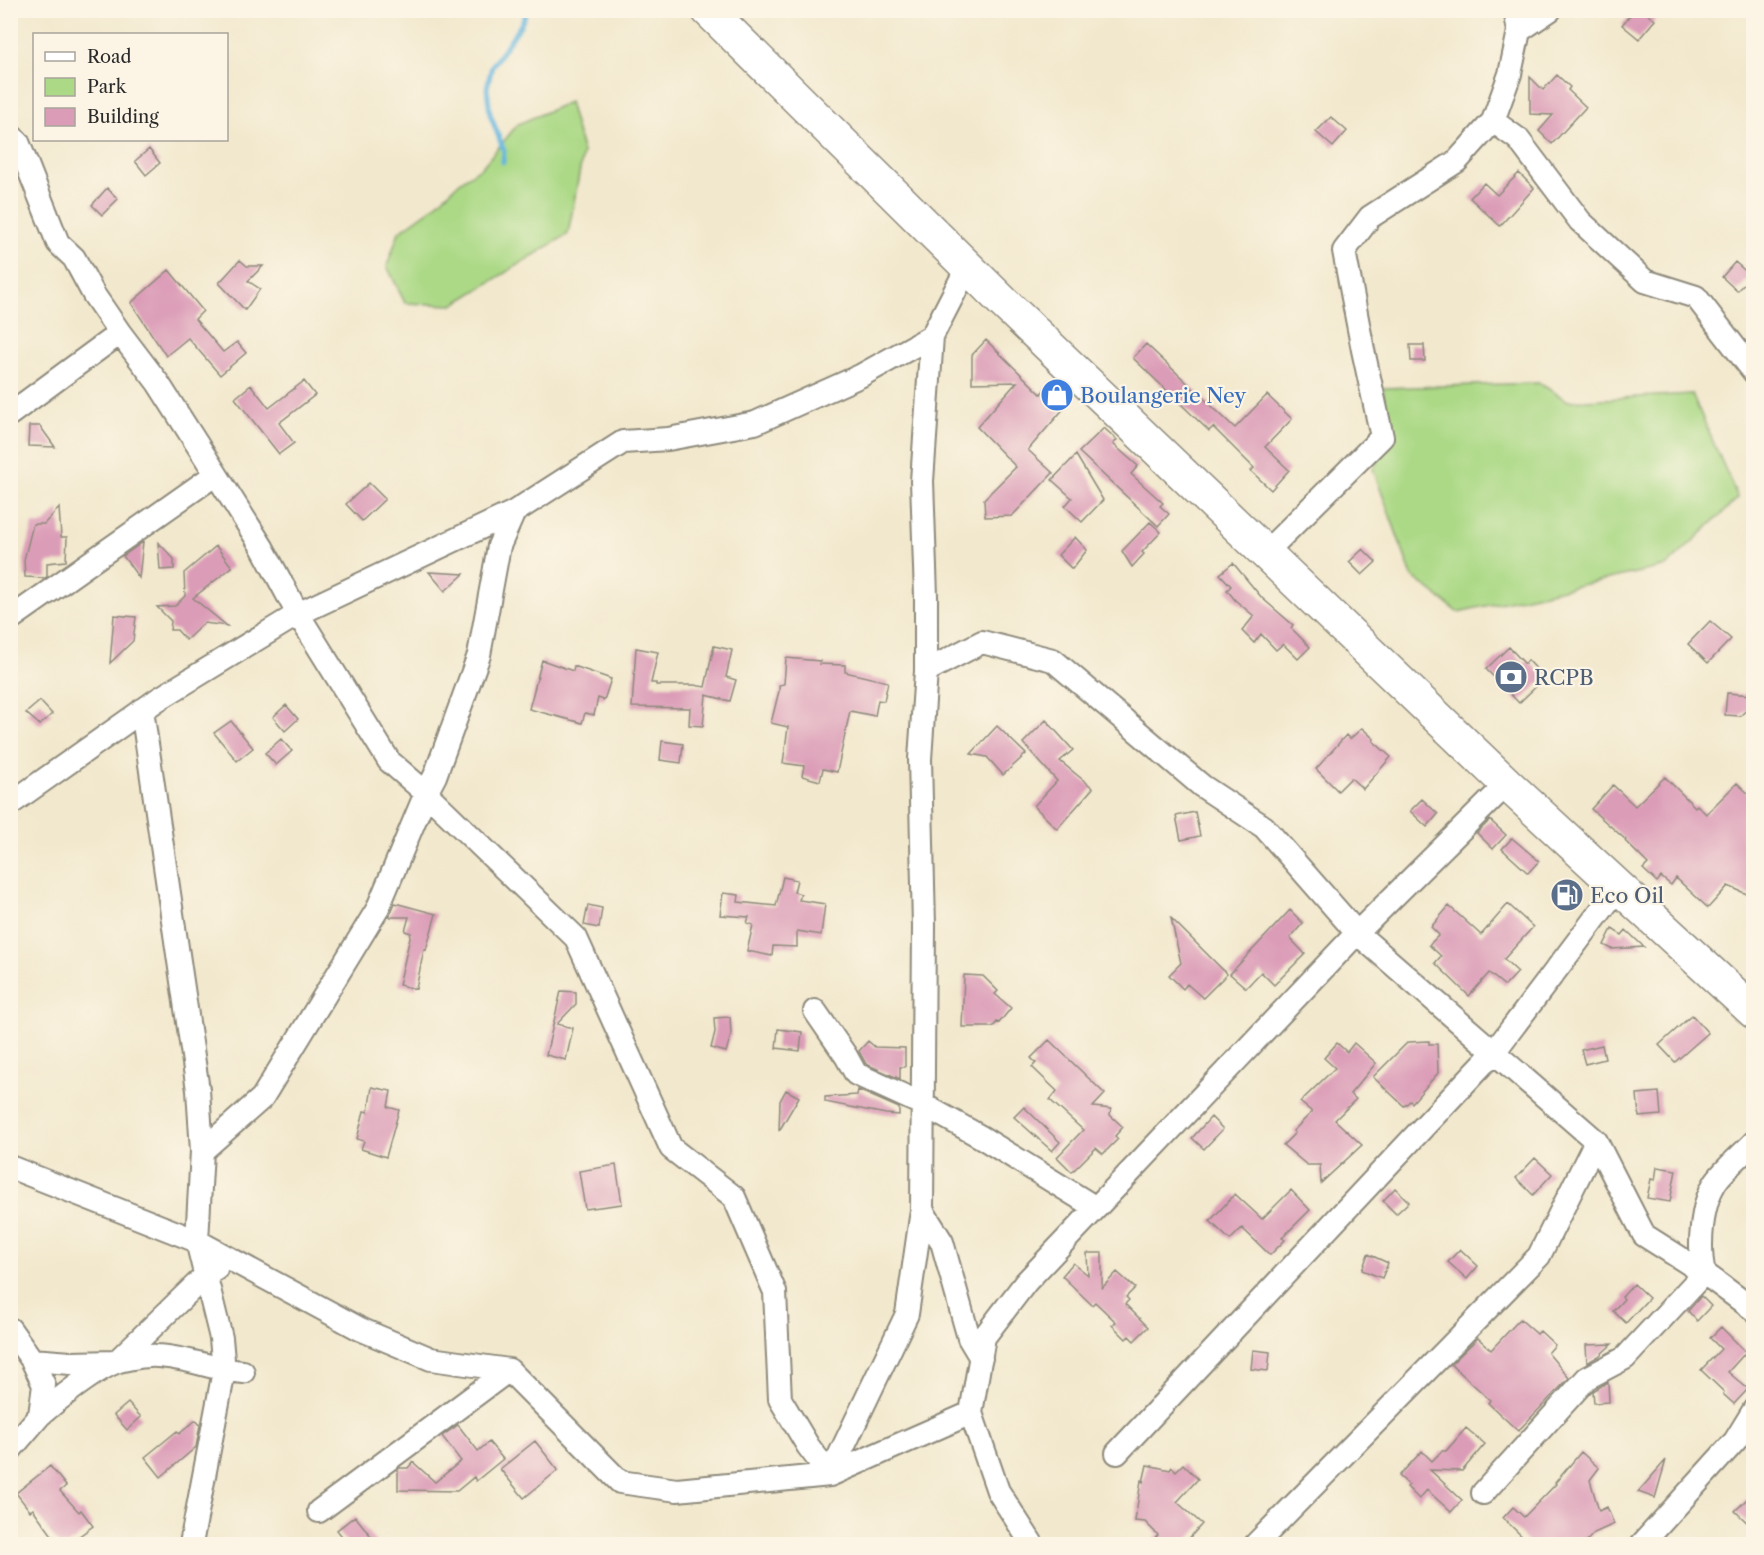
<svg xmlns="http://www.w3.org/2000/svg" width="1764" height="1555" font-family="'Libre Caslon Text',serif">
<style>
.green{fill:#acd986;stroke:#6c8258;stroke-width:1.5}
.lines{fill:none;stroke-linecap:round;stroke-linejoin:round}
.stream{stroke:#64b6df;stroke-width:5}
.building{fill:#db9cb7}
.street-casing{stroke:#8e8a7c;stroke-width:26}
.highway-casing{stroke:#8e8a7c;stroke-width:36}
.street{stroke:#fff;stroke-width:22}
.highway{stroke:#fff;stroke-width:33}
.labels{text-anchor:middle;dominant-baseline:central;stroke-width:4.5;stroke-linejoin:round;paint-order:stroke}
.shop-label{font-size:21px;fill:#366cbe;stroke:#fcf5e5;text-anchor:start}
.service-label{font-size:21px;fill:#4e5e75;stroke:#fcf5e5;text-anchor:start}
</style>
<rect width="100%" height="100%" fill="#fcf5e5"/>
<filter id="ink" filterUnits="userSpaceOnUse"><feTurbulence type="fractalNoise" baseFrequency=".0167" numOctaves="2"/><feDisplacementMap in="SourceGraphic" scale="12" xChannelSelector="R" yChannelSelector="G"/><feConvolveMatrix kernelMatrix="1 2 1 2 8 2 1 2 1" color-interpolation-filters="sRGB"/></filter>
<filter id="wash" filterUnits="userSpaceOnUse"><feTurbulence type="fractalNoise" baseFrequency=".008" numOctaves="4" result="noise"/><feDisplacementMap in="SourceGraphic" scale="24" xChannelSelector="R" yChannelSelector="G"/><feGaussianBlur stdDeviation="1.35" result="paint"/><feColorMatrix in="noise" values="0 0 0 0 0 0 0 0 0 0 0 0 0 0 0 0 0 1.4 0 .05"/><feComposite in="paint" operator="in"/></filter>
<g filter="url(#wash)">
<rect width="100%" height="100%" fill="#f2e8cd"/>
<path class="green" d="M 569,102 L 583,153 L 568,234 L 453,305 L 405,303 L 387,266 L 399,232 L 431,209 L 461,181 L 482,167 L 518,124 Z
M 1539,383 L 1568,401 L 1692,394 L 1738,498 L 1667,566 L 1458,612 L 1412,576 L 1373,469 L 1391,441 L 1383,388 Z"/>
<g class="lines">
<path class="stream" d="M 503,162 L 504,151 L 490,114 L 487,88 L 492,66 L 520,26 L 528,10"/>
</g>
<g id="blocks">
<path class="building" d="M 1634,10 L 1643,10 L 1655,20 L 1639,39 L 1622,25 Z
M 1557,75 L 1570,87 L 1568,90 L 1586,107 L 1552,144 L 1539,131 L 1553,115 L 1530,114 L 1530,77 L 1543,90 Z
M 1331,117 L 1347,131 L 1333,147 L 1316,132 Z
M 149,149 L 160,163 L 146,175 L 135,161 Z
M 1519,173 L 1534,188 L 1500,226 L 1470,198 L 1484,183 L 1497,195 Z
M 107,188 L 118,199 L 102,215 L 92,205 Z
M 240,260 L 247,266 L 263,266 L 248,281 L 260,289 L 245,310 L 219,283 Z
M 1735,262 L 1751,276 L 1737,291 L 1722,277 Z
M 169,270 L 203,311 L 195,319 L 223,352 L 237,342 L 246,353 L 220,375 L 188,338 L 166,356 L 131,303 Z
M 986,340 L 1041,394 L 1051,381 L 1072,399 L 1028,450 L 1053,473 L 1012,516 L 985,517 L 984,499 L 1016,467 L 977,427 L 1017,382 L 972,383 L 972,355 Z
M 1146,344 L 1235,428 L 1267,395 L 1292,419 L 1265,447 L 1289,470 L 1271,490 L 1251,471 L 1254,468 L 1213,427 L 1209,431 L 1133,358 Z
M 1410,345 L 1424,345 L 1425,361 L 1411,361 Z
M 304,381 L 315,395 L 279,423 L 294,443 L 279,454 L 235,398 L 251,385 L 269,408 Z
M 29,426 L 40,426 L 55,447 L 28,446 Z
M 1104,428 L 1117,440 L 1113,444 L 1138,466 L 1131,474 L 1163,503 L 1160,506 L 1169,514 L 1158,526 L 1079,452 Z
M 1076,455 L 1103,500 L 1082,522 L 1065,506 L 1072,498 L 1052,480 Z
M 369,483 L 385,499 L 362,521 L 346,504 Z
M 59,508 L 61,537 L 67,537 L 66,561 L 47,563 L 47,577 L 45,578 L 25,577 L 24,560 L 33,524 L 44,524 Z
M 1150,522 L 1161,532 L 1142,552 L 1144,554 L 1132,567 L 1122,551 Z
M 1075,537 L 1087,550 L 1072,569 L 1058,555 Z
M 143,542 L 139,578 L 123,556 Z
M 158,542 L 174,559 L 174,569 L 160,570 Z
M 216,546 L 232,567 L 193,598 L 227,626 L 204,623 L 186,640 L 177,630 L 170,630 L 171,621 L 157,607 L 175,606 L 185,596 L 184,573 Z
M 1363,549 L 1376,562 L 1362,575 L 1349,562 Z
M 1233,563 L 1262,598 L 1293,625 L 1291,628 L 1310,647 L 1298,659 L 1283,644 L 1276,650 L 1261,634 L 1254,643 L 1242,631 L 1254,616 L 1235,600 L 1227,590 L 1231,586 L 1220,574 Z
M 429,572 L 464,574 L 445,591 Z
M 114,615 L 136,617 L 133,641 L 110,663 Z
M 1710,621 L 1731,639 L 1708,663 L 1688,644 Z
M 714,646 L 732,650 L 726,677 L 736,680 L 730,701 L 706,695 L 703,726 L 689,725 L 690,708 L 632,707 L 636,648 L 658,652 L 651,683 L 656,683 L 656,685 L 694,685 L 705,687 Z
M 1509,647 L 1525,664 L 1528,660 L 1545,678 L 1519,703 L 1486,669 Z
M 786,658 L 820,661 L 819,664 L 845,665 L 845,672 L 888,682 L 884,701 L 878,700 L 875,716 L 850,711 L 837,772 L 823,769 L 820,781 L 802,776 L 804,766 L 783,763 L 788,727 L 771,723 L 779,691 L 779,685 L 784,684 Z
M 542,660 L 573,671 L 574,666 L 611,679 L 604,700 L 598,698 L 594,715 L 585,713 L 582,723 L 529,709 Z
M 1727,693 L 1752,695 L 1751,706 L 1740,716 L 1725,715 Z
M 40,701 L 52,714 L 40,725 L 26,713 Z
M 286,705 L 298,719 L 285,731 L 273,717 Z
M 1046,720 L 1073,750 L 1060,761 L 1093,788 L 1057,829 L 1034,806 L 1057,781 L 1023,743 Z
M 231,721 L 253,748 L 237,761 L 214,733 Z
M 997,726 L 1026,754 L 1003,775 L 987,757 L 971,754 Z
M 1362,728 L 1374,739 L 1373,741 L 1391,757 L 1363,789 L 1351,778 L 1338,791 L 1316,769 L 1346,735 L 1350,739 Z
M 281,739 L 292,751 L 276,765 L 265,753 Z
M 662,741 L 683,744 L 681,763 L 660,760 Z
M 1665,777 L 1695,807 L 1697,805 L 1706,814 L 1737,783 L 1754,799 L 1754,897 L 1728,886 L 1708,908 L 1676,878 L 1671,885 L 1661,877 L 1657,882 L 1643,869 L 1648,864 L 1625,841 L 1626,840 L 1591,809 L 1613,785 L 1635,806 Z
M 1422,799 L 1438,814 L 1427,827 L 1410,811 Z
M 1195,812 L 1200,836 L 1181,840 L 1176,816 Z
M 1490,820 L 1506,835 L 1493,849 L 1477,833 Z
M 1512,838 L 1539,861 L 1528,873 L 1502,849 Z
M 783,877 L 797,880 L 794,892 L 801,894 L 799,900 L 825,904 L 821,935 L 797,931 L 797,947 L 773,946 L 772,956 L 747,951 L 753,925 L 747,923 L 749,917 L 720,915 L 723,893 L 739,895 L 738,902 L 776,906 Z
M 395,903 L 436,914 L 426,950 L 424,949 L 416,989 L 399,985 L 411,933 L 405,931 L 409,917 L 389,917 Z
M 1508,904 L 1533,927 L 1504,959 L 1518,972 L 1505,986 L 1489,973 L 1469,996 L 1435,963 L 1441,956 L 1429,945 L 1439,935 L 1431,927 L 1449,906 L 1481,935 Z
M 588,905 L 602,908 L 599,928 L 584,925 Z
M 1290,910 L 1303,923 L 1290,938 L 1305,954 L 1274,985 L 1261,972 L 1246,988 L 1230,974 Z
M 1171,918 L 1227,974 L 1203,998 L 1187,984 L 1183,989 L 1169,975 L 1181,963 Z
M 1612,929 L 1622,935 L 1626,930 L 1644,947 L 1612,949 L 1604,945 Z
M 964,975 L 983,976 L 998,991 L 995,994 L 1011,1008 L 999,1023 L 997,1022 L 993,1027 L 962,1027 Z
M 561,991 L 576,992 L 576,1004 L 557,1024 L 573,1028 L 566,1060 L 546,1055 Z
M 1692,1015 L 1708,1033 L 1675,1062 L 1659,1045 Z
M 730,1017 L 731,1035 L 726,1052 L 711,1048 L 715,1032 L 714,1018 Z
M 778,1029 L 802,1032 L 800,1051 L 776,1048 Z
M 1049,1040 L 1105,1094 L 1093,1107 L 1111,1109 L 1110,1115 L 1123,1127 L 1115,1136 L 1118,1139 L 1103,1154 L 1096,1148 L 1072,1172 L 1057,1157 L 1083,1130 L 1050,1100 L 1057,1091 L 1032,1067 L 1036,1063 L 1031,1058 Z
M 868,1041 L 875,1047 L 905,1048 L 905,1067 L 900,1067 L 900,1079 L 866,1064 L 859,1051 Z
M 1429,1041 L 1429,1044 L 1437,1044 L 1438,1073 L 1412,1103 L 1410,1101 L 1404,1106 L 1373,1077 L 1408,1042 Z
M 1337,1043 L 1347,1052 L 1354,1043 L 1376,1063 L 1350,1094 L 1356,1099 L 1335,1120 L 1362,1145 L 1321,1183 L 1320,1165 L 1307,1165 L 1283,1145 L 1295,1133 L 1293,1131 L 1312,1112 L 1300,1102 L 1335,1068 L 1324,1058 Z
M 1602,1045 L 1605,1059 L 1585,1064 L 1581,1050 Z
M 372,1087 L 391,1091 L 388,1107 L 399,1110 L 386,1157 L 361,1149 L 364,1141 L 357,1139 L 364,1111 L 368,1112 Z
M 786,1090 L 799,1097 L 779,1131 L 780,1101 Z
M 858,1090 L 899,1108 L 899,1115 L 886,1114 L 825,1102 L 825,1097 L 857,1095 Z
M 1659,1092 L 1661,1115 L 1639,1117 L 1637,1094 Z
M 1024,1107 L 1060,1142 L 1052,1151 L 1014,1117 Z
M 1211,1117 L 1223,1129 L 1204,1149 L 1192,1138 Z
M 1535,1158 L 1552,1174 L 1533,1195 L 1516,1178 Z
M 616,1165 L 622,1204 L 585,1209 L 579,1171 Z
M 1657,1167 L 1676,1170 L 1670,1202 L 1647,1198 L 1651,1179 L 1655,1180 Z
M 1395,1188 L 1409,1202 L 1396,1214 L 1383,1201 Z
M 1291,1190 L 1310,1210 L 1282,1238 L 1285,1240 L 1270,1255 L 1242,1228 L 1230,1240 L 1210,1221 L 1235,1194 L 1262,1219 Z
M 1460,1249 L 1478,1266 L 1467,1279 L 1448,1262 Z
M 1087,1253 L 1102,1253 L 1102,1288 L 1117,1272 L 1135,1288 L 1126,1297 L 1129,1300 L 1125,1304 L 1148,1327 L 1134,1341 L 1129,1336 L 1126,1339 L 1112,1325 L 1116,1322 L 1095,1302 L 1092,1305 L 1062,1276 L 1073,1263 L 1088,1275 Z
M 1368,1254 L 1388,1263 L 1382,1278 L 1362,1270 Z
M 1634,1284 L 1649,1298 L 1626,1323 L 1613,1311 L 1624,1299 L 1622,1297 Z
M 1701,1296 L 1711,1306 L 1697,1321 L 1688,1311 Z
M 1520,1319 L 1537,1334 L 1540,1331 L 1555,1345 L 1548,1353 L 1569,1378 L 1518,1431 L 1488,1403 L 1490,1400 L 1451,1364 L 1478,1338 L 1491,1350 Z
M 1721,1327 L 1746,1352 L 1728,1372 L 1748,1389 L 1734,1404 L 1723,1394 L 1724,1392 L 1701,1370 L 1721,1349 L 1710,1338 Z
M 1612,1344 L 1599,1356 L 1587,1363 L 1586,1345 Z
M 1253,1350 L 1270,1352 L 1268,1371 L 1251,1369 Z
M 1608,1382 L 1609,1402 L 1594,1403 L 1593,1391 Z
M 128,1403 L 141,1417 L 127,1430 L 114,1415 Z
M 196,1420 L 200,1425 L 196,1447 L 161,1477 L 145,1457 L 177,1431 L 179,1434 Z
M 458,1425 L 478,1451 L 489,1442 L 503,1459 L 476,1481 L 474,1477 L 457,1491 L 398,1490 L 398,1469 L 400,1468 L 408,1468 L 413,1462 L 435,1482 L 461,1461 L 442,1436 Z
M 1466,1428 L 1485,1444 L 1462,1471 L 1430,1470 L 1462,1500 L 1451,1512 L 1427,1490 L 1419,1499 L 1407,1487 L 1409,1485 L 1399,1476 L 1422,1451 L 1432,1461 L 1442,1451 L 1446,1451 Z
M 535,1441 L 558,1470 L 524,1498 L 500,1469 Z
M 1581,1452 L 1599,1468 L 1590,1480 L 1599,1511 L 1607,1507 L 1614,1524 L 1594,1533 L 1583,1545 L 1531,1545 L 1503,1518 L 1513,1507 L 1524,1517 L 1556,1484 L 1555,1483 Z
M 1666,1460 L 1655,1498 L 1638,1492 Z
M 1183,1464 L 1198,1479 L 1177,1502 L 1202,1524 L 1183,1545 L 1149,1545 L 1158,1535 L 1145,1522 L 1135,1521 L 1141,1480 L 1143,1482 L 1147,1465 L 1170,1470 L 1172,1467 L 1176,1471 Z
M 50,1466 L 66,1486 L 60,1491 L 79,1512 L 81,1510 L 93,1526 L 67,1545 L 59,1545 L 33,1509 L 30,1511 L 16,1493 Z
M 1754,1492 L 1754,1529 L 1735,1511 Z
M 355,1516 L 378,1545 L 349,1545 L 337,1530 Z"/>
</g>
</g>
<g filter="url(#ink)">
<use href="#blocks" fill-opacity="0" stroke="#8e8a7c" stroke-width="1.5"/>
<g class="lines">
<g class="street-casing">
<path id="street" d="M 1519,31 L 1550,10
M 1493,121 L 1518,139 L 1580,221 L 1645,281 L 1696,297 L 1754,372
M 10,135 L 18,142 L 58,243 L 74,258 L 94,295 L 120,333 L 158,383 L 216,474 L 262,547 L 298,614 L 389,761 L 426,793 L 576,938 L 671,1148 L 734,1197 L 775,1292 L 780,1399 L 808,1446 L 830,1475 L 971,1413
M 10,414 L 120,333
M 1266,552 L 1382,437 L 1363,350 L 1344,251 L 1370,217 L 1457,161 L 1493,121 L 1510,74 L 1519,31 L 1515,10
M 10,619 L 216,474
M 926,671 L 982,642 L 1053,660 L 1202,786 L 1264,827 L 1357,933 L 1596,1141 L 1644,1235 L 1704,1273 L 1625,1358 L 1587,1378 L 1483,1493
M 142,710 L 198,1090 L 202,1151
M 10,804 L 157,700 L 298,614 L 514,512 L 623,442 L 668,439 L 755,423 L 860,376 L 932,336 L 968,266
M 815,1011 L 846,1056 L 856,1074 L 922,1104 L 981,1137 L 1096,1208
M 1754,1142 C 1743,1154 1723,1170 1715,1183 C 1701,1205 1698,1248 1704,1273 L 1754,1310
M 10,1167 L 197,1241 L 360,1329 L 431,1359 L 509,1370 L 620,1482 L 677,1490 L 830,1475 L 907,1314 L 922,1210 L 924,926 L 920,759 L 926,671 L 926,596 L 922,481 L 932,336
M 922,1210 L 942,1242 L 969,1338 L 981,1358
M 10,1329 L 32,1360 L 44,1385 L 40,1415 L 10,1450
M 32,1360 L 71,1363 L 116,1362 L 205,1276 L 216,1269
M 40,1415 C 59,1399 93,1371 116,1362 C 125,1359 148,1355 157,1356 C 187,1357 214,1370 243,1372
M 1117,1453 L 1494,1052 L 1618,888
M 319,1511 L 509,1370
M 191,1544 L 224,1371 L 221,1338 L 197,1241 L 202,1151 L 262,1098 L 377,910 L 426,793 L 435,776 L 479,655 L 499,546 L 514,512
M 1032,1544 L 998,1491 L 971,1413 L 984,1337 L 1026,1282 L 1096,1208 L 1357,933 L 1507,784
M 1256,1544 L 1539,1256 L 1596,1141
M 1642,1544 L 1735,1441 L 1754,1410"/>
</g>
<g class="highway-casing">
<path id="highway" d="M 708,10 L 1003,302 L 1507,784 L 1754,1012"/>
</g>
<use href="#street" class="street"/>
<use href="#highway" class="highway"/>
</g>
</g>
<defs>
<g id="shop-disc" transform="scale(1.725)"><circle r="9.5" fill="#3f7fe0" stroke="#fcf5e5"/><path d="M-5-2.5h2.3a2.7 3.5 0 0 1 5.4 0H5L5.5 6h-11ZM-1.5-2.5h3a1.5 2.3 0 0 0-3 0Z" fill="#fff"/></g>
<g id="bank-disc" transform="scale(1.725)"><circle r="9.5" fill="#5c6f8a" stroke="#fcf5e5"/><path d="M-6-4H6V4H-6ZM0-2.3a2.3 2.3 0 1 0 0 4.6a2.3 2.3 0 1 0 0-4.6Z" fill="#fff"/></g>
<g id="fuel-disc" transform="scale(1.725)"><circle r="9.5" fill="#5c6f8a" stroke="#fcf5e5"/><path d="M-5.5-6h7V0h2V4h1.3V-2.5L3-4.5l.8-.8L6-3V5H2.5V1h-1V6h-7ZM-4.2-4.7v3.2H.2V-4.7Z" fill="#fff"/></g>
</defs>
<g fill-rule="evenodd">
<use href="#shop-disc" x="1057" y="395"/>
<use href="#bank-disc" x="1511" y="677"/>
<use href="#fuel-disc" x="1567" y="895"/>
</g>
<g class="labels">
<g class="shop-label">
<text x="1080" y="395">Boulangerie Ney</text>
</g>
<g class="service-label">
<text x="1534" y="677">RCPB</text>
<text x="1590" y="895">Eco Oil</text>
</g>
</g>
<rect width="1764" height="1555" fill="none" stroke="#fcf5e5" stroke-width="36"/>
<rect x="33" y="33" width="195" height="108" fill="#fcf5e5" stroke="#a8a49b" stroke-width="1.5"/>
<rect x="45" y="52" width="30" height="9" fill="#ffffff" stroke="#a8a49b" stroke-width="1.5"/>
<text x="87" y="63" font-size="18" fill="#2b2b2b">Road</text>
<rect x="45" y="78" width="30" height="18" fill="#acd986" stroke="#a8a49b" stroke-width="1.5"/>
<text x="87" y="93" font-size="18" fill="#2b2b2b">Park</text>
<rect x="45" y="108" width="30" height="18" fill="#db9cb7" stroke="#a8a49b" stroke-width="1.5"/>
<text x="87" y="123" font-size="18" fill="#2b2b2b">Building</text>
</svg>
